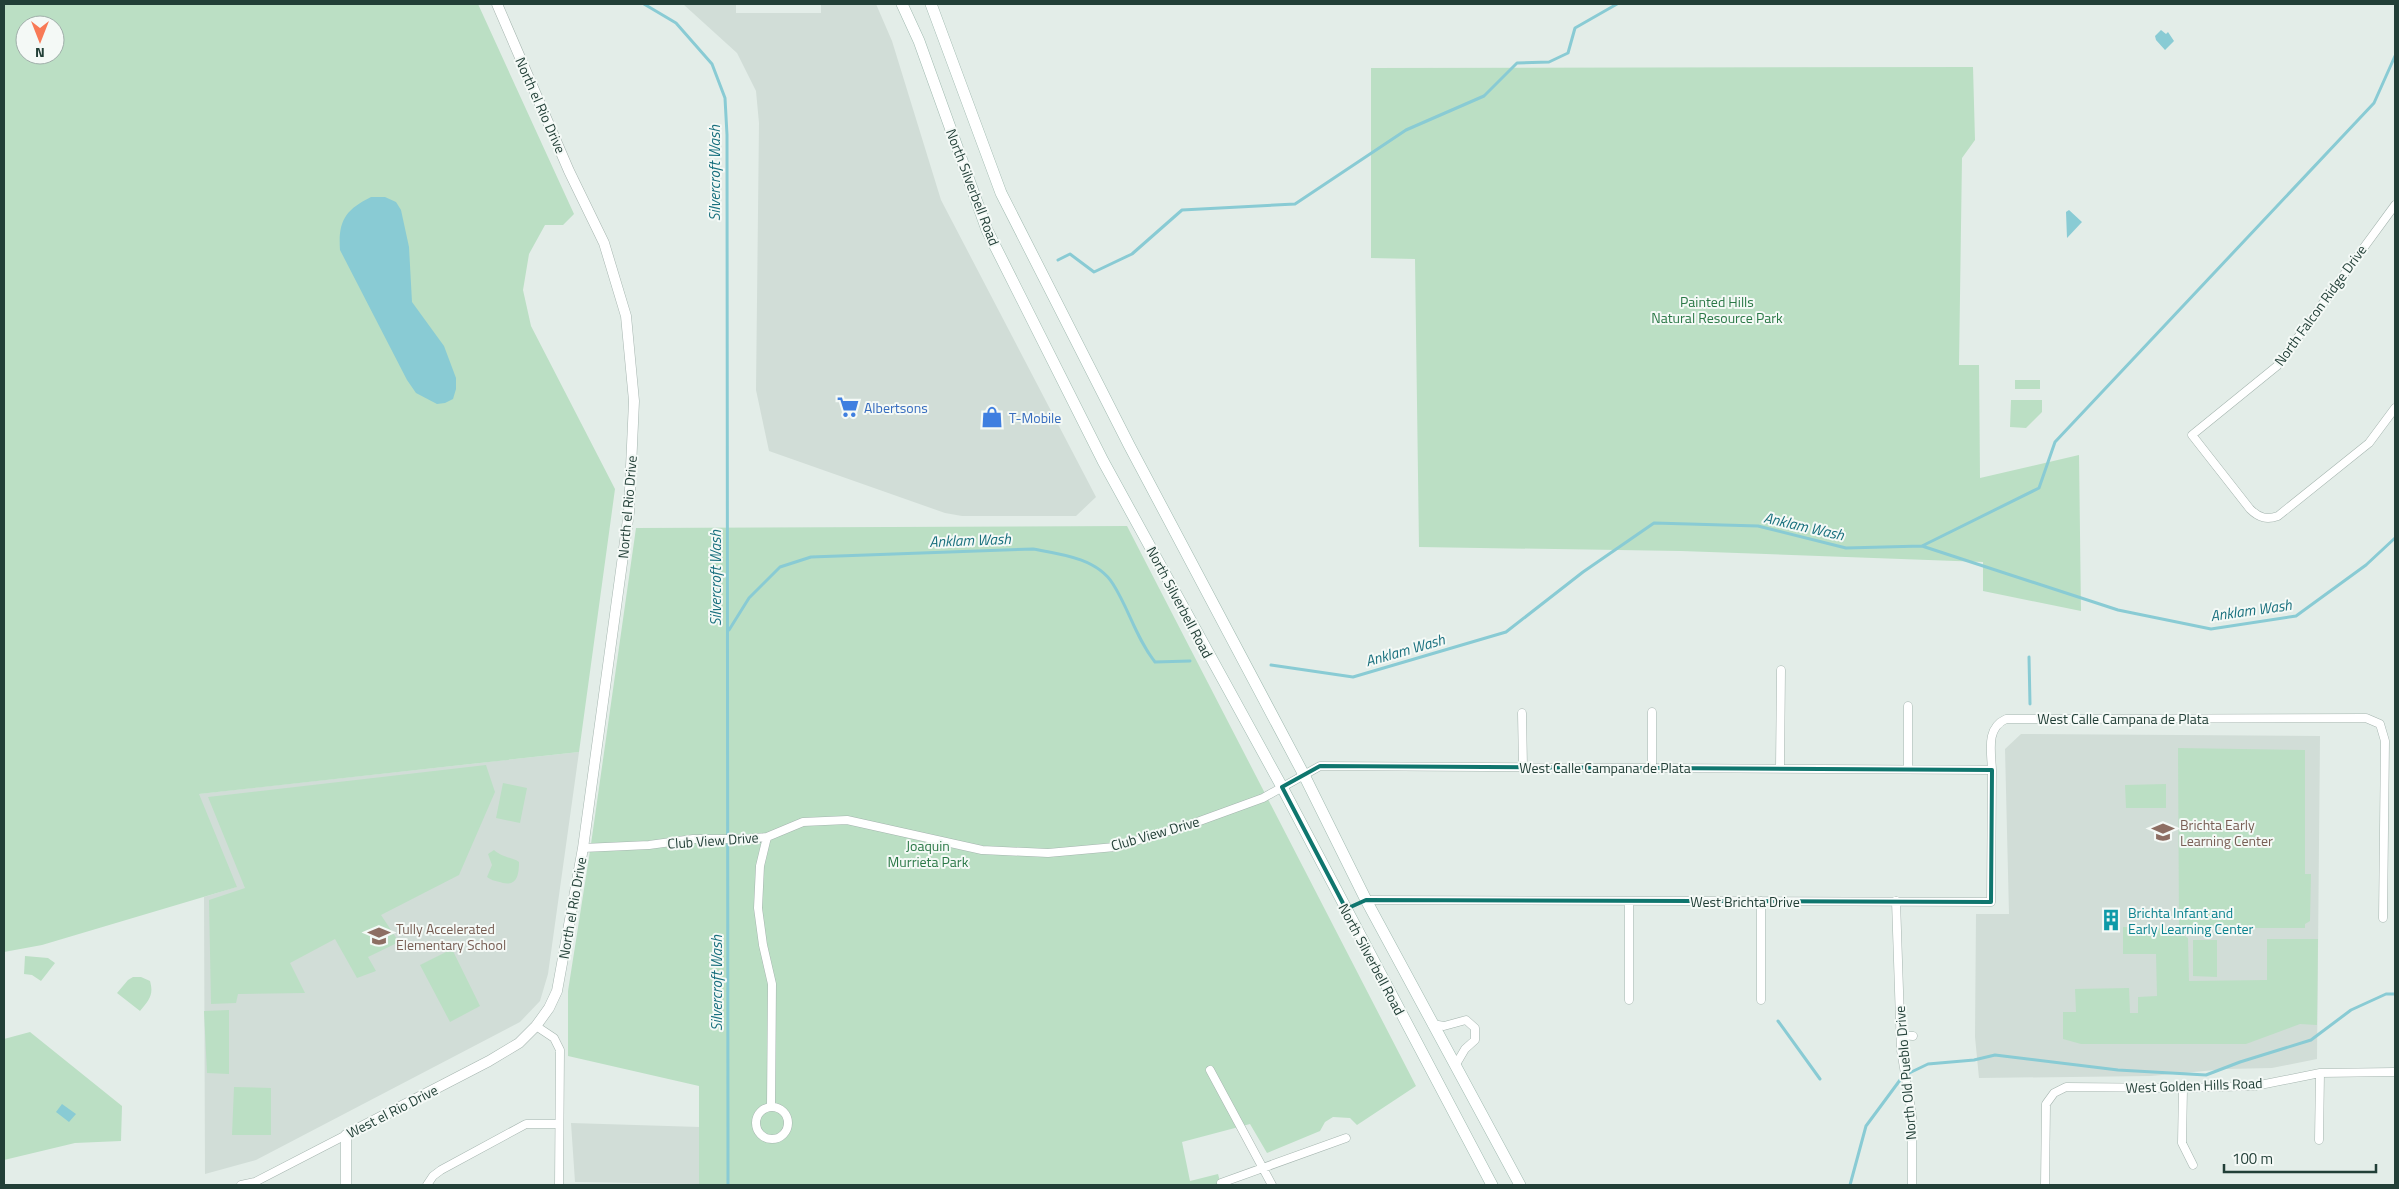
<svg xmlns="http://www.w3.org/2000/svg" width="2399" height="1189" font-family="'Titillium Web',sans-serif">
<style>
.built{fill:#d1ddd7}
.green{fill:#bbdfc4;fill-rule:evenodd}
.water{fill:#89cbd4}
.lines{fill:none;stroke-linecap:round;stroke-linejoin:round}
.stream{stroke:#89cbd4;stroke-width:3}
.minor-casing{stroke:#a5b5af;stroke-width:9}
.tertiary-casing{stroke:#a5b5af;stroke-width:11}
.secondary-casing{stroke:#a0bab0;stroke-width:12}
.minor{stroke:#fff;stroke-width:8}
.tertiary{stroke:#fff;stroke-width:10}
.secondary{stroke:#fff;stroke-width:11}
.marked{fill:none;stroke:#0f766e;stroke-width:4;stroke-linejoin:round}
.labels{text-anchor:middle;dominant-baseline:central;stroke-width:4;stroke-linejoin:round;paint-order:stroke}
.street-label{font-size:14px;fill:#223f37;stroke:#f4f9f6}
.park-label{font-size:14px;fill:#2a7846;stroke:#f4f9f6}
.shop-label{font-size:14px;fill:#366cbe;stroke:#f4f9f6;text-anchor:start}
.education-label{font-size:14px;fill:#785e54;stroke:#f4f9f6;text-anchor:start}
.culture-label{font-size:14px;fill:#0d838f;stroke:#f4f9f6;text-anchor:start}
.water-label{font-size:15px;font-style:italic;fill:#19707e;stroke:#f4f9f6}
</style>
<rect width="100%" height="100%" fill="#e3ede8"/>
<path class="built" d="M 683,4 L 736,4 L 736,13 L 821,13 L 821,4 L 876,4 L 892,41 L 941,200 L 1096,497 L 1076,516 L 962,516 L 945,513 L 769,451 L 756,390 L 759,123 L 756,91 L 737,53 Z
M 2021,734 L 2320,736 L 2317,1059 L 2272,1068 L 2226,1069 L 2151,1076 L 1979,1078 L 1975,1037 L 1976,914 L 2009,914 L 2005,749 Z
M 579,752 L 548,974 L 540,1001 L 520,1022 L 256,1160 L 205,1174 L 204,897 L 236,887 L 198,794 Z
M 571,1123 L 700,1127 L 699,1184 L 575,1182 Z"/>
<path class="green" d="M 4,4 L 478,4 L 574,214 L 563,225 L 545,225 L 529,254 L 523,290 L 531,326 L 615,489 L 579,752 L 199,794 L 237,887 L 42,945 L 4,952 ZM 25,25 L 55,25 L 55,55 L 25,55 Z
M 1973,67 L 1975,140 L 1962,158 L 1959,365 L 1979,365 L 1980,478 L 2079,455 L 2081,611 L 1983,591 L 1983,562 L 1681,551 L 1419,547 L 1415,259 L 1371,258 L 1371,68 Z
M 2015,380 L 2040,380 L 2040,389 L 2015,389 Z
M 2011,400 L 2042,400 L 2042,412 L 2026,428 L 2010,427 Z
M 1127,526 L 1416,1086 L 1357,1125 L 1350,1118 L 1333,1117 L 1325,1122 L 1320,1131 L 1267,1153 L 1250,1124 L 1182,1142 L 1190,1181 L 1218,1174 L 1221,1185 L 699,1185 L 699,1086 L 568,1056 L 568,991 L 590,851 L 636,528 Z
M 2178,748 L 2305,750 L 2305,874 L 2311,874 L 2310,921 L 2305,924 L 2305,928 L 2179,928 Z
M 486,765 L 495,792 L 459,875 L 381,915 L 399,942 L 368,957 L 376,971 L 357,978 L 335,939 L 290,963 L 305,993 L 238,994 L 236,1003 L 211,1004 L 209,900 L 245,888 L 208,797 Z
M 503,783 L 527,788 L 520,823 L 496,818 Z
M 2166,784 L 2166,808 L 2126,808 L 2125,785 Z
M 494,850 C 503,858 512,857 519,862 C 519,875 517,886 503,883 C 497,881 492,881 487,877 L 492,865 L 488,854 Z
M 2123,927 L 2171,928 L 2188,938 L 2189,981 L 2267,980 L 2267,939 L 2318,939 L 2317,1025 L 2300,1024 L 2246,1044 L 2081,1044 L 2063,1039 L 2063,1012 L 2076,1012 L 2075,989 L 2129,988 L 2130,1013 L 2138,1013 L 2138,997 L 2157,996 L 2156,954 L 2123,954 Z
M 2193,940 L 2217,940 L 2217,977 L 2193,976 Z
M 452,949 L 480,1006 L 450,1022 L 420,965 Z
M 25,956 L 48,958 L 55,963 L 41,981 L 32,975 L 24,974 Z
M 133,977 L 141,977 L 150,981 C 154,995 149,1000 140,1011 L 117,993 L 128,980 Z
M 229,1010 L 229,1074 L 207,1073 L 204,1011 Z
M 30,1032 L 122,1106 L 121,1141 L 75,1143 L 4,1160 L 4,1039 Z
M 234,1087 L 271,1088 L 271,1135 L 232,1135 Z"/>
<path class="water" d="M 2161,30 L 2166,34 L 2168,32 L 2174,41 L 2165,50 L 2156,40 L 2155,36 Z
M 371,197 L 385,197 L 396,202 L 401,210 L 409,247 L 412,302 L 444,346 L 456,378 L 456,389 L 453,399 L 445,403 L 437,404 L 416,393 L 407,380 L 340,250 C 338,221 345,210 371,197 Z
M 2069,210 L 2082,222 L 2067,238 L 2066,212 Z
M 62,1104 L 76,1114 L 69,1122 L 56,1112 Z"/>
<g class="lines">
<path class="stream" d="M 644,4 L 676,23 L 712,64 L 725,98 L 727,135 L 728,1185
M 1058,260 L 1070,254 L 1094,272 L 1132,254 L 1182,210 L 1295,204 L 1406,130 L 1484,96 L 1517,63 L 1549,62 L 1568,53 L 1575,28 L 1617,4
M 1922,546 L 2039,488 L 2055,442 L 2374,103 L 2395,56
M 729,630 L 749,598 L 780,567 L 811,557 L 1033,549 C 1060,554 1097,558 1113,584 C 1129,609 1136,638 1155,662 L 1190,661
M 2029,657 L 2030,704
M 1271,665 L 1353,677 L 1506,632 L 1583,572 L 1654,523 L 1758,526 L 1846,548 L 1922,546 L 2118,610 L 2211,629 L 2296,616 L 2366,565 L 2395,538
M 1778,1021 L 1820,1079
M 1850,1185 L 1866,1126 L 1903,1076 L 1928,1064 L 1974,1060 L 1995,1055 L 2118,1070 L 2206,1075 L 2240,1062 L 2311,1040 L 2351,1010 L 2386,994 L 2395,994"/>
<g class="minor-casing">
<path id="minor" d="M 2395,205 L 2277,366 L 2192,435 L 2250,509 C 2259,518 2267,520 2278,516 L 2369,443 L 2395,408
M 1908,706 L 1908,768
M 1652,712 L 1652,768
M 1522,713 L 1523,767
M 1780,768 L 1781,670
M 767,837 L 760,866 L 758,908 L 763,945 L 772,984 L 771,1107
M 583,848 L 649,845 L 693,839 L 744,839 L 767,837 L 803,822 L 847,820 L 982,850 L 1048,853 L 1115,847 L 1186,826 L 1263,798 L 1320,766 L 1992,770 C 1991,750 1986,728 2006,719 L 2366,718 L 2380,724 L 2385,741 L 2383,918
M 1366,900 L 1991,902 L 1992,770
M 1896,901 L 1901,1050 L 1912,1115 L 1912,1185
M 1629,1000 L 1629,901
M 1761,1000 L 1761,901
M 1432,1024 L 1444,1026 L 1466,1020 L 1475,1028 L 1475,1040 L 1465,1049 L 1455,1066
M 536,1026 L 554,1038 L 560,1050 L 559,1185
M 1900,1035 L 1913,1036
M 1210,1070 L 1272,1185
M 2183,1088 L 2182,1143 L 2193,1165
M756 1123a16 16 0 1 1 32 0a16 16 0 1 1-32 0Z
M 2319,1140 L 2320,1073
M 1221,1183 L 1346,1138
M 241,1185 L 255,1182 L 346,1135
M 427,1185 L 433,1176 L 441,1170 L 526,1124 L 559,1124
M 2045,1185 L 2046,1104 L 2054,1093 L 2066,1087 L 2183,1088 L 2255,1086 L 2320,1073 L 2395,1072"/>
</g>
<g class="tertiary-casing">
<path id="tertiary" d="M 346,1185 L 346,1135 L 489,1061 L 519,1043 L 536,1026 L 549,1008 L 557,991 L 583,848 L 629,512 L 634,401 L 626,316 L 604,243 L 569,171 L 497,4"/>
</g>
<g class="secondary-casing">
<path id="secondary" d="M 902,4 L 919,41 L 987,230 L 1103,461 L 1282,787 L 1492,1185
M 931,4 L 1001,193 L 1129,445 L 1304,775 L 1366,900 L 1520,1185"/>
</g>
<use href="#minor" class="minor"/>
<use href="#tertiary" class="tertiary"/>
<use href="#secondary" class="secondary"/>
</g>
<path class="marked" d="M 1320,766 L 1992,770 L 1991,902 L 1366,900 L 1346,909 L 1282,787 Z"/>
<defs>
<g id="supermarket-bare" transform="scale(1.725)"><path d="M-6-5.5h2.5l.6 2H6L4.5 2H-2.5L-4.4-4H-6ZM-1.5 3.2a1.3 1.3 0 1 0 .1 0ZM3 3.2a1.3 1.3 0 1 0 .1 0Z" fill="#3f7fe0" stroke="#f4f9f6" stroke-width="2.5" paint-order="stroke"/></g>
<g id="shop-bare" transform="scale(1.725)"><path d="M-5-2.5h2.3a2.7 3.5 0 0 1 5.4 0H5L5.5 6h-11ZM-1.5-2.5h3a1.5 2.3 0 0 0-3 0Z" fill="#3f7fe0" stroke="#f4f9f6" stroke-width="2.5" paint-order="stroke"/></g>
<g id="school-bare" transform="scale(1.725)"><path d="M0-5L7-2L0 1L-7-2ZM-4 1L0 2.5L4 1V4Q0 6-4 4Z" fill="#8d6e63" stroke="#f4f9f6" stroke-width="2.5" paint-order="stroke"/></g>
<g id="building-bare" transform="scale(1.725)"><path d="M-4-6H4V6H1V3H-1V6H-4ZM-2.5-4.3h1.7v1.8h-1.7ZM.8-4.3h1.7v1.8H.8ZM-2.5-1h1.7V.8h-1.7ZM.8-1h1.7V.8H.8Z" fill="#0f9aa8" stroke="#f4f9f6" stroke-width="2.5" paint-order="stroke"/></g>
</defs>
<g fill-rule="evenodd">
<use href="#supermarket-bare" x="848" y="407"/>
<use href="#shop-bare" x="992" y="417"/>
<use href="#school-bare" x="2163" y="832"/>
<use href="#building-bare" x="2111" y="920"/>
<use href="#school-bare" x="379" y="936"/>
</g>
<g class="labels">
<g class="street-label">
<text transform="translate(541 105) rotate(66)">North el Rio Drive</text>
<text transform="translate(973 187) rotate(69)">North Silverbell Road</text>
<text transform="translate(2320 305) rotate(-54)">North Falcon Ridge Drive</text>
<text transform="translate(627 507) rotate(-85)">North el Rio Drive</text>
<text transform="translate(1180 602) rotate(62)">North Silverbell Road</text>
<text x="2123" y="718">West Calle Campana de Plata</text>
<text x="1605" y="767">West Calle Campana de Plata</text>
<text transform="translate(1155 833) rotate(-16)">Club View Drive</text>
<text transform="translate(713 840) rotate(-4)">Club View Drive</text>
<text x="1745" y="901">West Brichta Drive</text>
<text transform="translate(572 908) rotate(-80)">North el Rio Drive</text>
<text transform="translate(1372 959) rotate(62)">North Silverbell Road</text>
<text transform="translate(1905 1073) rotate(-95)">North Old Pueblo Drive</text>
<text transform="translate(2194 1085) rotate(-2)">West Golden Hills Road</text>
<text transform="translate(392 1111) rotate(-27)">West el Rio Drive</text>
</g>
<g class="park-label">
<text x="1717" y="301">Painted Hills<tspan x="1717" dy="16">Natural Resource Park</tspan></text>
<text x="928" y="845">Joaquin<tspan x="928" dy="16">Murrieta Park</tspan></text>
</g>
<g class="shop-label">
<text x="864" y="407">Albertsons</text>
<text x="1009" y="417">T-Mobile</text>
</g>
<g class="education-label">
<text x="2180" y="824">Brichta Early<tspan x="2180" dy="16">Learning Center</tspan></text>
<text x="396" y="928">Tully Accelerated<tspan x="396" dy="16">Elementary School</tspan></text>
</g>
<g class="culture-label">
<text x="2128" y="912">Brichta Infant and<tspan x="2128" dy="16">Early Learning Center</tspan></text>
</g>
<g class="water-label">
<text transform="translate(714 173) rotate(-90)">Silvercroft Wash</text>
<text transform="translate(1804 526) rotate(13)">Anklam Wash</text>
<text transform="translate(970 540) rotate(-2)">Anklam Wash</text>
<text transform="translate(715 578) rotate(-90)">Silvercroft Wash</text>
<text transform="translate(2251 610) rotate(-8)">Anklam Wash</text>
<text transform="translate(1405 650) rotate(-16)">Anklam Wash</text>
<text transform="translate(716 983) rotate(-90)">Silvercroft Wash</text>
</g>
</g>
<rect width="2399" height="1189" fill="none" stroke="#223f37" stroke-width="10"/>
<g transform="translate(40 40) rotate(180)"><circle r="24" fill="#f4f9f6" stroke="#a0afaa"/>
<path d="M0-4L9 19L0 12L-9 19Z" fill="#f87a56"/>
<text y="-8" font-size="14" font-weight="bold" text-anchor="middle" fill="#223f37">N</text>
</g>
<path d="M2224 1164v8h152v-8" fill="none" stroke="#223f37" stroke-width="2.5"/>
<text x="2232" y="1164" font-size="15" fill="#223f37" stroke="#f4f9f6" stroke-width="4" paint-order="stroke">100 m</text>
</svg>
